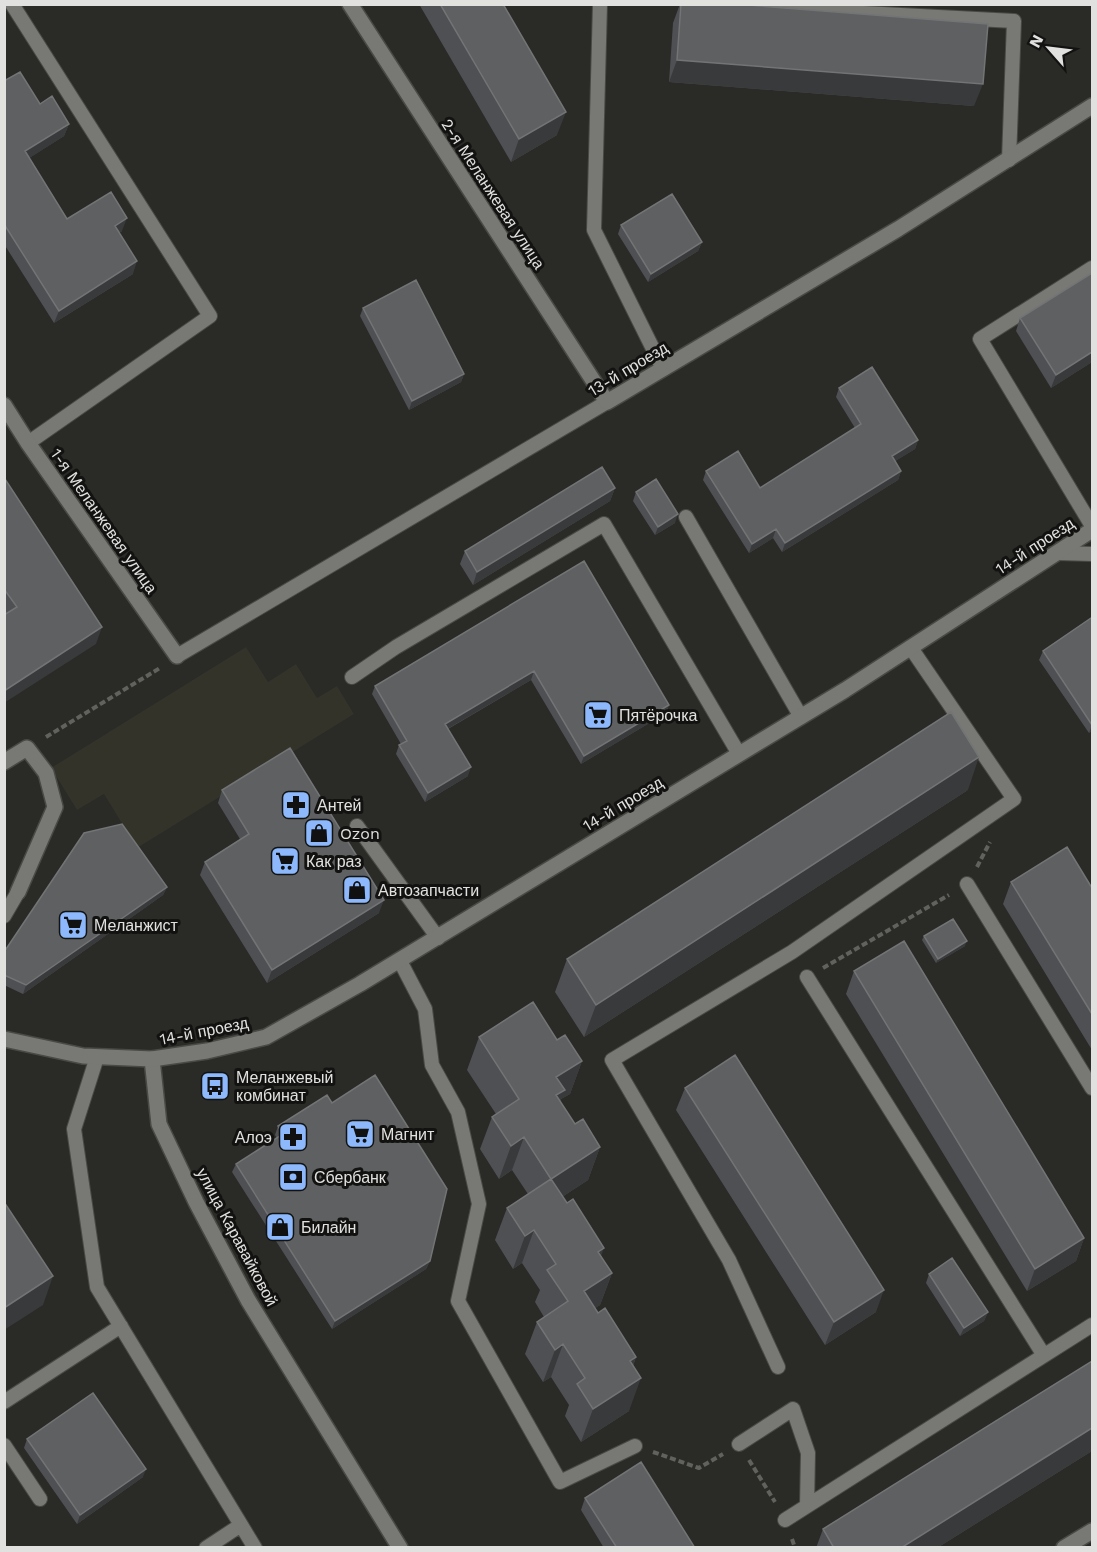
<svg xmlns="http://www.w3.org/2000/svg" width="1097" height="1552" font-family="'Work Sans',sans-serif">
<style>
.built{fill:#33332a}
.lines{fill:none;stroke-linecap:round;stroke-linejoin:round}
.lane-casing{stroke:#494946;stroke-width:16}
.street-casing{stroke:#494946;stroke-width:18}
.secondary-casing{stroke:#494946;stroke-width:18}
.path{stroke:#61615e;stroke-width:4;stroke-dasharray:6 3;stroke-linecap:butt}
.lane{stroke:#787874;stroke-width:14}
.street{stroke:#787874;stroke-width:15}
.secondary{stroke:#787874;stroke-width:15}
.wall{fill:#4e5053}
.shaded-wall{fill:#393a3b}
.building{fill:#5e6062;stroke:#727475;stroke-width:1.5}
.labels{text-anchor:middle;dominant-baseline:central;stroke-width:6;stroke-linejoin:round;paint-order:stroke}
.street-label{font-size:16px;fill:#e1e1df;stroke:#121311}
.poi-label{font-size:16px;fill:#e1e1df;stroke:#121311;text-anchor:start}
</style>
<rect width="100%" height="100%" fill="#2a2a27"/>
<path class="built" d="M 246,647 L 268,682 L 296,664 L 317,698 L 337,686 L 354,714 L 137,848 L 104,794 L 77,810 L 51,768 Z"/>
<g class="lines">
<g class="lane-casing">
<path id="lane" d="M 12,4 L 210,316 L 28,443
M 600,4 L 594,230 L 663,369
M 769,8 L 1014,21 L 1009,160
M 1092,268 L 980,339 L 1092,526
M 686,517 L 801,717
M 1057,553 L 1092,554
M 177,656 L 607,402
M 352,677 L 396,647 L 604,524 L 739,754
M 357,826 L 438,938
M 967,884 L 1092,1088
M 4,916 L 18,892
M 400,961 L 425,1009 L 432,1065 L 458,1112 L 479,1204 L 458,1301 L 560,1482 L 635,1446
M 807,977 L 1043,1354
M 97,1057 L 74,1129 L 97,1287 L 255,1548
M 778,1367 L 729,1260 L 612,1060 L 792,952 L 1014,799 L 911,648
M 4,1402 L 121,1326
M 739,1444 L 793,1409 L 808,1453 L 807,1506
M 4,1445 L 40,1499
M 785,1520 L 1092,1325
M 206,1548 L 241,1525"/>
</g>
<g class="street-casing">
<path id="street" d="M 350,4 L 607,402 L 898,229 L 1092,106
M 4,405 L 28,443 L 177,656
M 4,762 L 27,748 L 46,773 L 55,807 L 18,892
M 152,1059 L 159,1124 L 196,1202 L 248,1300 L 400,1548
M 1064,1548 L 1092,1531"/>
</g>
<g class="secondary-casing">
<path id="secondary" d="M 4,1039 L 83,1056 L 152,1059 L 207,1051 L 266,1037 L 360,984 L 845,690 L 1092,530"/>
</g>
<path class="path" d="M 46,737 L 160,668
M 977,867 L 990,842
M 823,968 L 949,895
M 653,1452 L 699,1468 L 723,1454
M 749,1460 L 775,1502
M 792,1539 L 795,1548"/>
<use href="#lane" class="lane"/>
<use href="#street" class="street"/>
<use href="#secondary" class="secondary"/>
</g>
<path class="wall" d="M 419,4 L 503,4 L 557,135 L 511,162 Z
M 680,4 L 681,4 L 974,106 L 669,82 L 673,23 Z
M 4,81 L 69,124 L 64,136 L 29,158 L 67,219 L 122,231 L 119,233 L 133,274 L 54,323 L 4,244 Z
M 621,225 L 702,242 L 698,251 L 648,282 L 618,234 Z
M 363,308 L 464,374 L 461,382 L 409,410 L 360,316 Z
M 1020,318 L 1092,362 L 1051,388 L 1016,331 Z
M 839,388 L 918,440 L 915,449 L 895,461 L 901,471 L 898,480 L 782,552 L 773,538 L 749,553 L 703,480 L 706,471 L 760,488 L 855,428 L 836,397 Z
M 4,479 L 96,644 L 4,614 Z
M 615,488 L 610,501 L 473,585 L 460,564 L 465,551 Z
M 636,492 L 675,523 L 655,535 L 633,501 Z
M 584,561 L 669,705 L 666,713 L 581,764 L 531,680 L 448,729 L 468,776 L 425,802 L 396,754 L 399,745 L 401,744 L 372,694 L 375,686 Z
M 1092,620 L 1092,731 L 1089,733 L 1039,660 L 1043,651 Z
M 222,790 L 379,913 L 267,983 L 200,875 L 205,862 L 240,839 L 218,803 Z
M 968,790 L 584,1037 L 555,992 L 567,959 Z
M 1011,882 L 1092,888 L 1092,1050 L 1003,904 Z
M 167,887 L 163,895 L 23,994 L 4,985 L 4,952 Z
M 924,936 L 965,946 L 936,963 L 922,940 Z
M 854,971 L 1084,1238 L 1076,1261 L 1027,1291 L 846,994 Z
M 479,1037 L 557,1040 L 582,1061 L 570,1094 L 561,1099 L 560,1101 L 575,1124 L 600,1147 L 588,1180 L 562,1197 L 612,1273 L 600,1305 L 595,1308 L 636,1357 L 633,1366 L 629,1411 L 581,1442 L 565,1416 L 569,1405 L 551,1377 L 543,1382 L 525,1354 L 537,1322 L 544,1317 L 535,1302 L 540,1290 L 522,1263 L 513,1269 L 495,1240 L 507,1208 L 528,1194 L 512,1170 L 499,1179 L 480,1149 L 492,1117 L 496,1114 L 467,1070 Z
M 685,1088 L 876,1312 L 825,1345 L 676,1110 Z
M 332,1103 L 430,1261 L 426,1269 L 332,1329 L 232,1172 L 236,1164 L 277,1138 L 275,1135 L 278,1126 Z
M 929,1274 L 988,1312 L 984,1321 L 960,1336 L 926,1283 Z
M 27,1439 L 143,1477 L 77,1524 L 24,1448 Z
M 1092,1451 L 937,1548 L 816,1548 L 823,1529 Z
M 585,1498 L 695,1548 L 604,1548 L 581,1510 Z"/>
<path class="shaded-wall" d="M 677,60 L 983,84 L 974,106 L 669,82 Z
M 566,112 L 557,135 L 511,162 L 519,139 Z
M 69,124 L 64,136 L 20,164 L 25,151 Z
M 127,218 L 122,231 L 111,238 L 115,226 Z
M 702,242 L 698,251 L 648,282 L 651,274 Z
M 137,261 L 133,274 L 54,323 L 59,311 Z
M 1092,352 L 1092,362 L 1051,388 L 1056,375 Z
M 464,374 L 461,382 L 409,410 L 412,401 Z
M 918,440 L 915,449 L 889,465 L 892,456 Z
M 901,471 L 898,480 L 782,552 L 785,543 Z
M 615,488 L 610,501 L 473,585 L 477,572 Z
M 678,514 L 675,523 L 655,535 L 658,527 Z
M 776,529 L 773,538 L 749,553 L 752,544 Z
M 102,627 L 96,644 L 4,703 L 4,691 Z
M 534,671 L 531,680 L 442,732 L 445,724 Z
M 669,705 L 666,713 L 581,764 L 584,756 Z
M 1092,724 L 1092,731 L 1089,733 L 1092,725 Z
M 979,757 L 968,790 L 584,1037 L 596,1005 Z
M 471,767 L 468,776 L 425,802 L 428,793 Z
M 167,887 L 163,895 L 23,994 L 26,985 Z
M 384,900 L 379,913 L 267,983 L 272,970 Z
M 967,941 L 965,946 L 936,963 L 938,959 Z
M 582,1061 L 570,1094 L 561,1099 L 553,1123 L 556,1077 Z
M 524,1137 L 512,1170 L 499,1179 L 511,1146 Z
M 600,1147 L 588,1180 L 539,1212 L 551,1179 Z
M 534,1230 L 522,1263 L 513,1269 L 525,1236 Z
M 1084,1238 L 1076,1261 L 1027,1291 L 1035,1269 Z
M 604,1248 L 592,1280 L 598,1252 Z
M 430,1261 L 426,1269 L 332,1329 L 335,1321 Z
M 612,1273 L 600,1305 L 572,1323 L 584,1291 Z
M 53,1276 L 43,1305 L 4,1330 L 4,1308 Z
M 884,1290 L 876,1312 L 825,1345 L 834,1322 Z
M 988,1312 L 984,1321 L 960,1336 L 964,1328 Z
M 563,1344 L 551,1377 L 543,1382 L 555,1350 Z
M 636,1357 L 625,1389 L 641,1378 L 629,1411 L 581,1442 L 593,1409 L 630,1361 Z
M 1092,1428 L 1092,1451 L 937,1548 L 901,1548 Z
M 146,1469 L 143,1477 L 77,1524 L 80,1515 Z"/>
<path class="building" d="M 440,4 L 503,4 L 566,112 L 519,139 Z
M 681,4 L 735,4 L 988,24 L 983,84 L 677,60 Z
M 20,72 L 40,104 L 52,96 L 69,124 L 25,151 L 67,219 L 111,192 L 127,218 L 115,226 L 137,261 L 59,311 L 4,224 L 4,81 Z
M 672,194 L 702,242 L 651,274 L 621,225 Z
M 1092,273 L 1092,352 L 1056,375 L 1020,318 Z
M 416,280 L 464,374 L 412,401 L 363,308 Z
M 872,367 L 918,440 L 892,456 L 901,471 L 785,543 L 776,529 L 752,544 L 706,471 L 738,451 L 760,488 L 861,424 L 839,388 Z
M 602,467 L 615,488 L 477,572 L 465,551 Z
M 4,479 L 5,479 L 102,627 L 4,691 L 4,615 L 17,607 L 4,589 Z
M 656,479 L 678,514 L 658,527 L 636,492 Z
M 584,561 L 669,705 L 584,756 L 534,671 L 445,724 L 471,767 L 428,793 L 399,745 L 407,741 L 375,686 Z
M 1091,618 L 1092,620 L 1092,725 L 1043,651 Z
M 951,712 L 979,757 L 596,1005 L 567,959 Z
M 290,748 L 384,900 L 272,970 L 205,862 L 249,834 L 222,790 Z
M 122,824 L 167,887 L 26,985 L 4,975 L 4,952 L 84,833 Z
M 1067,847 L 1092,888 L 1092,1014 L 1011,882 Z
M 953,919 L 967,941 L 938,959 L 924,936 Z
M 904,941 L 1084,1238 L 1035,1269 L 854,971 Z
M 533,1002 L 557,1040 L 565,1035 L 582,1061 L 556,1077 L 565,1090 L 556,1095 L 575,1124 L 583,1119 L 600,1147 L 551,1179 L 567,1203 L 573,1199 L 604,1248 L 598,1252 L 612,1273 L 584,1291 L 598,1313 L 605,1308 L 636,1357 L 630,1361 L 641,1378 L 593,1409 L 577,1384 L 585,1378 L 563,1344 L 555,1350 L 537,1322 L 568,1301 L 547,1270 L 556,1264 L 534,1230 L 525,1236 L 507,1208 L 551,1179 L 524,1137 L 511,1146 L 492,1117 L 519,1099 L 479,1037 Z
M 735,1055 L 884,1290 L 834,1322 L 685,1088 Z
M 375,1075 L 447,1189 L 430,1261 L 335,1321 L 236,1164 L 283,1134 L 278,1126 L 327,1095 L 332,1103 Z
M 4,1202 L 53,1276 L 4,1308 Z
M 952,1258 L 988,1312 L 964,1328 L 929,1274 Z
M 1092,1361 L 1092,1428 L 901,1548 L 834,1548 L 823,1529 Z
M 93,1393 L 146,1469 L 80,1515 L 27,1439 Z
M 641,1462 L 695,1548 L 617,1548 L 585,1498 Z"/>
<defs>
<g id="supermarket-square" transform="scale(1.5)"><rect x="-9" y="-9" width="18" height="18" rx="4" fill="#8db9fc" stroke="#121311"/><path d="M-6-5.5h2.5l.6 2H6L4.5 2H-2.5L-4.4-4H-6ZM-1.5 3.2a1.3 1.3 0 1 0 .1 0ZM3 3.2a1.3 1.3 0 1 0 .1 0Z" fill="#111"/></g>
<g id="pharmacy-square" transform="scale(1.5)"><rect x="-9" y="-9" width="18" height="18" rx="4" fill="#8db9fc" stroke="#121311"/><path d="M-2-6h4v4h4v4h-4v4h-4v-4h-4v-4h4Z" fill="#111"/></g>
<g id="shop-square" transform="scale(1.5)"><rect x="-9" y="-9" width="18" height="18" rx="4" fill="#8db9fc" stroke="#121311"/><path d="M-5-2.5h2.3a2.7 3.5 0 0 1 5.4 0H5L5.5 6h-11ZM-1.5-2.5h3a1.5 2.3 0 0 0-3 0Z" fill="#111"/></g>
<g id="bus-square" transform="scale(1.5)"><rect x="-9" y="-9" width="18" height="18" rx="4" fill="#8db9fc" stroke="#121311"/><path d="M-5-6H5V4H4V6H2V4H-2V6H-4V4H-5ZM-3.5-4V0h7V-4ZM-3.5 1.2v1.5H-2V1.2ZM2 1.2v1.5H3.5V1.2Z" fill="#111"/></g>
<g id="bank-square" transform="scale(1.5)"><rect x="-9" y="-9" width="18" height="18" rx="4" fill="#8db9fc" stroke="#121311"/><path d="M-6-4H6V4H-6ZM0-2.3a2.3 2.3 0 1 0 0 4.6a2.3 2.3 0 1 0 0-4.6Z" fill="#111"/></g>
</defs>
<g fill-rule="evenodd">
<use href="#supermarket-square" x="598" y="715"/>
<use href="#pharmacy-square" x="296" y="805"/>
<use href="#shop-square" x="319" y="833"/>
<use href="#supermarket-square" x="285" y="861"/>
<use href="#shop-square" x="357" y="890"/>
<use href="#supermarket-square" x="73" y="925"/>
<use href="#bus-square" x="215" y="1086"/>
<use href="#supermarket-square" x="360" y="1134"/>
<use href="#pharmacy-square" x="293" y="1137"/>
<use href="#bank-square" x="293" y="1177"/>
<use href="#shop-square" x="280" y="1227"/>
</g>
<g class="labels">
<g class="street-label">
<text transform="translate(493 194) rotate(57)">2-я Меланжевая улица</text>
<text transform="translate(628 369) rotate(-31)">13-й проезд</text>
<text transform="translate(104 521) rotate(55)">1-я Меланжевая улица</text>
<text transform="translate(1035 546) rotate(-33)">14-й проезд</text>
<text transform="translate(623 804) rotate(-31)">14-й проезд</text>
<text transform="translate(204 1031) rotate(-11)">14-й проезд</text>
<text transform="translate(237 1237) rotate(62)">улица Каравайковой</text>
</g>
<g class="poi-label">
<text x="619" y="715">Пятёрочка</text>
<text x="317" y="805">Антей</text>
<text x="340" y="833">Ozon</text>
<text x="306" y="861">Как раз</text>
<text x="378" y="890">Автозапчасти</text>
<text x="94" y="925">Меланжист</text>
<text x="236" y="1077">Меланжевый<tspan x="236" dy="18">комбинат</tspan></text>
<text x="381" y="1134">Магнит</text>
<text x="272" y="1137" text-anchor="end">Алоэ</text>
<text x="314" y="1177">Сбербанк</text>
<text x="301" y="1227">Билайн</text>
</g>
</g>
<rect width="1097" height="1552" fill="none" stroke="#e1e1df" stroke-width="12"/>
<g transform="translate(1049 48) rotate(298)" stroke="#121311" stroke-width="4.5" paint-order="stroke">
<path d="M0-4.5L10 22L0 15L-10 22Z" fill="#e1e1df"/>
<text y="-9" font-size="16" font-weight="bold" text-anchor="middle" fill="#e1e1df">N</text>
</g>
</svg>
